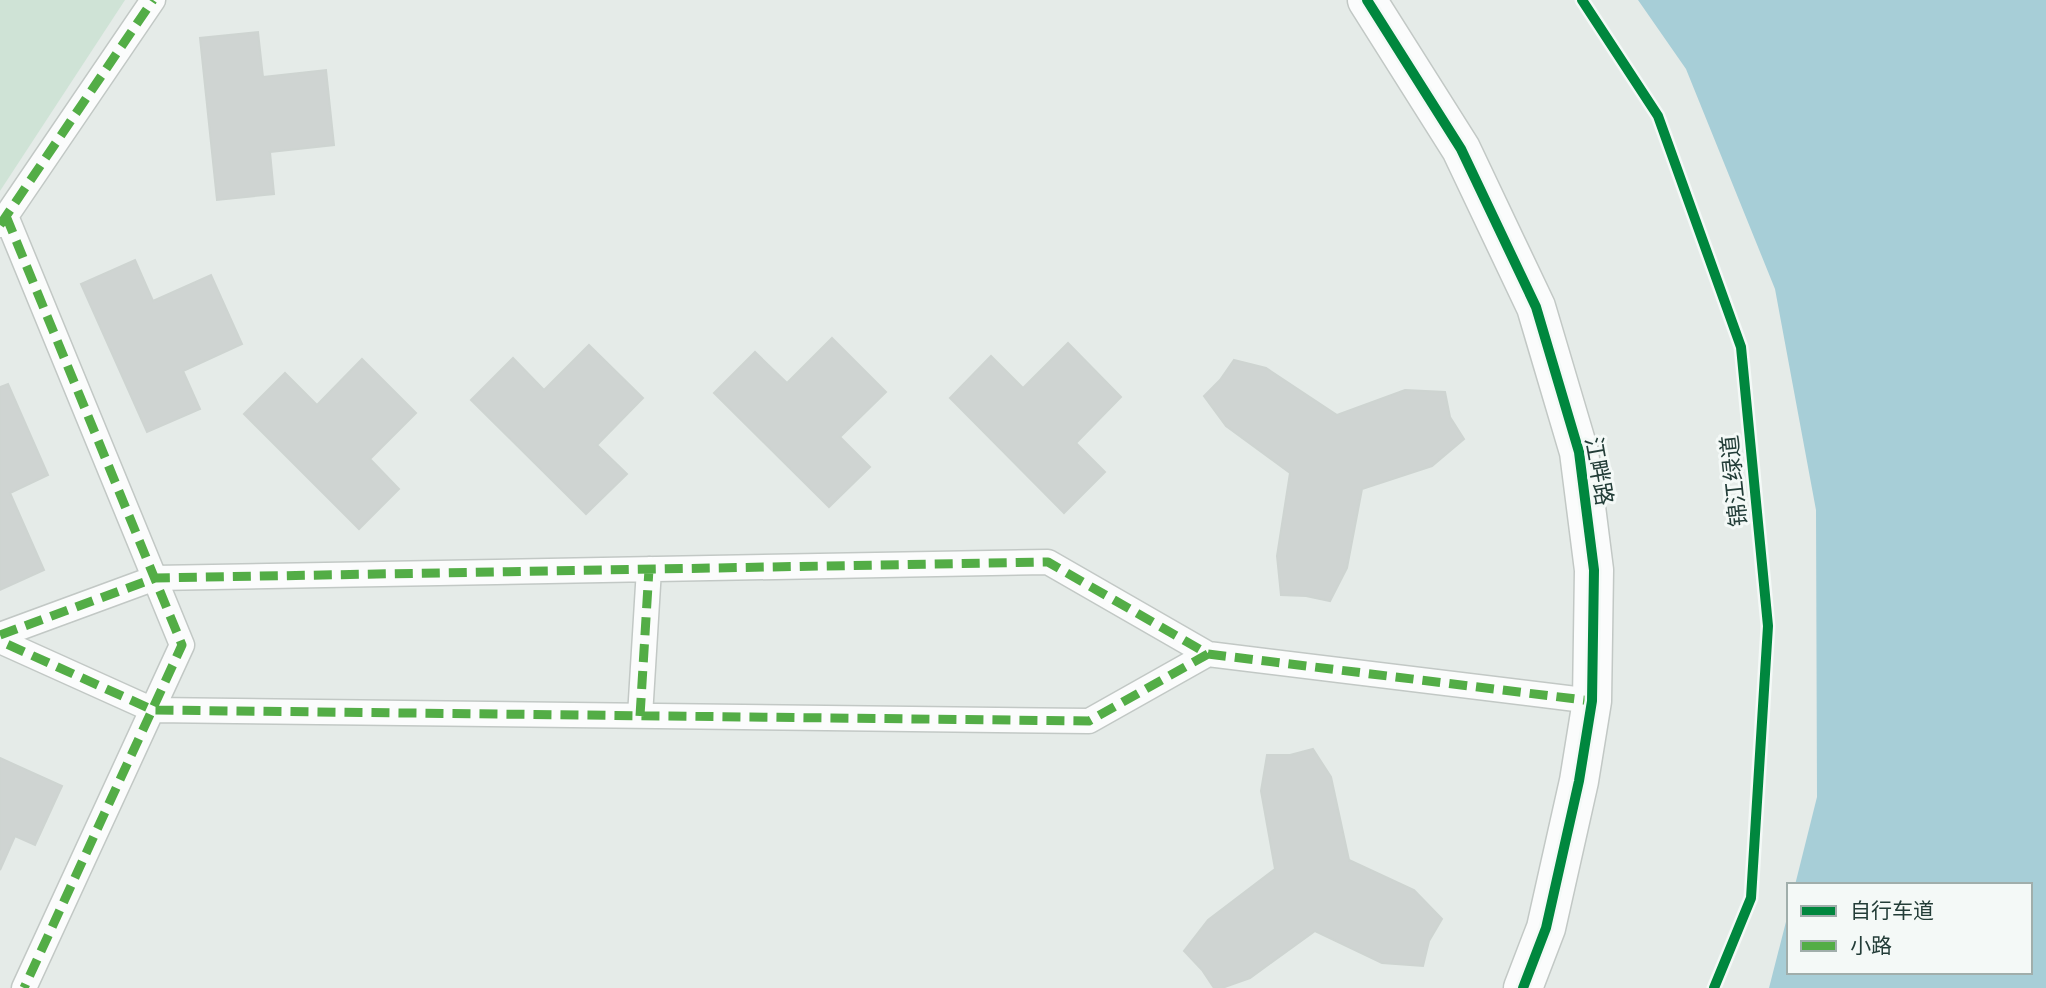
<svg xmlns="http://www.w3.org/2000/svg" width="2046" height="988" font-family="'Noto Sans','Noto Sans SC',sans-serif">
<style>
.green{fill:#cfe3d6}
.water{fill:#a7ced7}
.building{fill:#cfd4d2;stroke:#ced4d1;stroke-width:2}
.lines{fill:none;stroke-linecap:round;stroke-linejoin:round}
.pedestrian-casing{stroke:#c2c8c5;stroke-width:27}
.tertiary-casing{stroke:#c2c8c5;stroke-width:41}
.pedestrian{stroke:#fbfcfc;stroke-width:24}
.tertiary{stroke:#fbfcfc;stroke-width:38}
.quiet{stroke:#53ad46;stroke-width:9;stroke-dasharray:18 9;stroke-linecap:butt}
.cycleway-casing{stroke:#f4f9f7;stroke-width:15}
.cycleway{stroke:#00873e;stroke-width:10}
.labels{text-anchor:middle;dominant-baseline:central;stroke-width:6;stroke-linejoin:round;paint-order:stroke}
.street-label{font-size:23px;fill:#233d38;stroke:#f4f9f7}
</style>
<rect width="100%" height="100%" fill="#e5ebe8"/>
<path class="green" d="M 0,0 L 125,0 L 0,191 Z"/>
<path class="water" d="M 1638,0 L 2046,0 L 2046,988 L 1769,988 L 1789,910 L 1789,972 L 2030,972 L 2030,885 L 1795,885 L 1817,797 L 1816,510 L 1775,289 L 1686,69 Z"/>
<path class="building" d="M 258,32 L 263,77 L 326,70 L 334,145 L 270,152 L 274,194 L 217,200 L 200,38 Z
M 135,260 L 153,301 L 211,275 L 242,344 L 183,371 L 200,409 L 147,432 L 81,284 Z
M 832,338 L 886,392 L 840,437 L 870,467 L 829,507 L 714,393 L 755,352 L 787,383 Z
M 1068,343 L 1121,397 L 1076,443 L 1105,472 L 1064,513 L 950,398 L 991,356 L 1023,388 Z
M 589,345 L 643,398 L 597,445 L 627,474 L 586,514 L 471,400 L 513,358 L 544,390 Z
M 362,359 L 416,413 L 370,459 L 399,489 L 359,529 L 244,414 L 285,373 L 317,405 Z
M 1234,360 L 1266,368 L 1337,415 L 1405,390 L 1445,392 L 1450,417 L 1464,439 L 1432,466 L 1362,489 L 1347,568 L 1330,601 L 1306,596 L 1281,595 L 1277,556 L 1290,473 L 1226,426 L 1204,396 L 1220,380 Z
M 8,384 L 48,475 L 10,493 L 44,570 L 0,590 L 0,387 Z
M 1313,749 L 1331,777 L 1349,860 L 1414,890 L 1442,919 L 1429,941 L 1423,966 L 1382,963 L 1315,931 L 1250,978 L 1222,988 L 1214,988 L 1202,970 L 1184,951 L 1208,920 L 1275,869 L 1261,791 L 1267,755 L 1290,755 Z
M 0,758 L 62,786 L 35,845 L 15,836 L 0,870 Z"/>
<g class="lines">
<g class="pedestrian-casing">
<path id="pedestrian" d="M 6,216 L 182,645 L 24,988
M 0,225 L 153,0
M 0,635 L 155,578 L 1048,562 L 1208,654 L 1089,721 L 153,710 L 0,641
M 1208,654 L 1592,701
M 640,716 L 649,569"/>
</g>
<g class="tertiary-casing">
<path id="tertiary" d="M 1367,0 L 1461,149 L 1536,307 L 1579,452 L 1594,570 L 1592,701 L 1579,781 L 1546,928 L 1523,988"/>
</g>
<use href="#pedestrian" class="pedestrian"/>
<use href="#tertiary" class="tertiary"/>
<path class="quiet" d="M 6,216 L 182,645 L 24,988
M 0,225 L 153,0
M 0,635 L 155,578 L 1048,562 L 1208,654 L 1089,721 L 153,710 L 0,641
M 1208,654 L 1592,701
M 640,716 L 649,569"/>
<g class="cycleway-casing">
<path id="cycleway" d="M 1367,0 L 1461,149 L 1536,307 L 1579,452 L 1594,570 L 1592,701 L 1579,781 L 1546,928 L 1523,988
M 1582,0 L 1658,116 L 1741,347 L 1768,626 L 1751,898 L 1714,988"/>
</g>
<use href="#cycleway" class="cycleway"/>
</g>
<g class="labels">
<g class="street-label">
<text transform="translate(1600 471) rotate(80)">江畔路</text>
<text transform="translate(1733 481) rotate(-96)">锦江绿道</text>
</g>
</g>
<rect x="1787" y="883" width="245" height="91" fill="#f4f9f7" stroke="#a0aeab" stroke-width="2"/>
<rect x="1801" y="906" width="35" height="10" fill="#00873e" stroke="#a0aeab" stroke-width="2"/>
<text x="1850" y="918" font-size="21" fill="#233d38">自行车道</text>
<rect x="1801" y="941" width="35" height="10" fill="#53ad46" stroke="#a0aeab" stroke-width="2"/>
<text x="1850" y="953" font-size="21" fill="#233d38">小路</text>
</svg>
